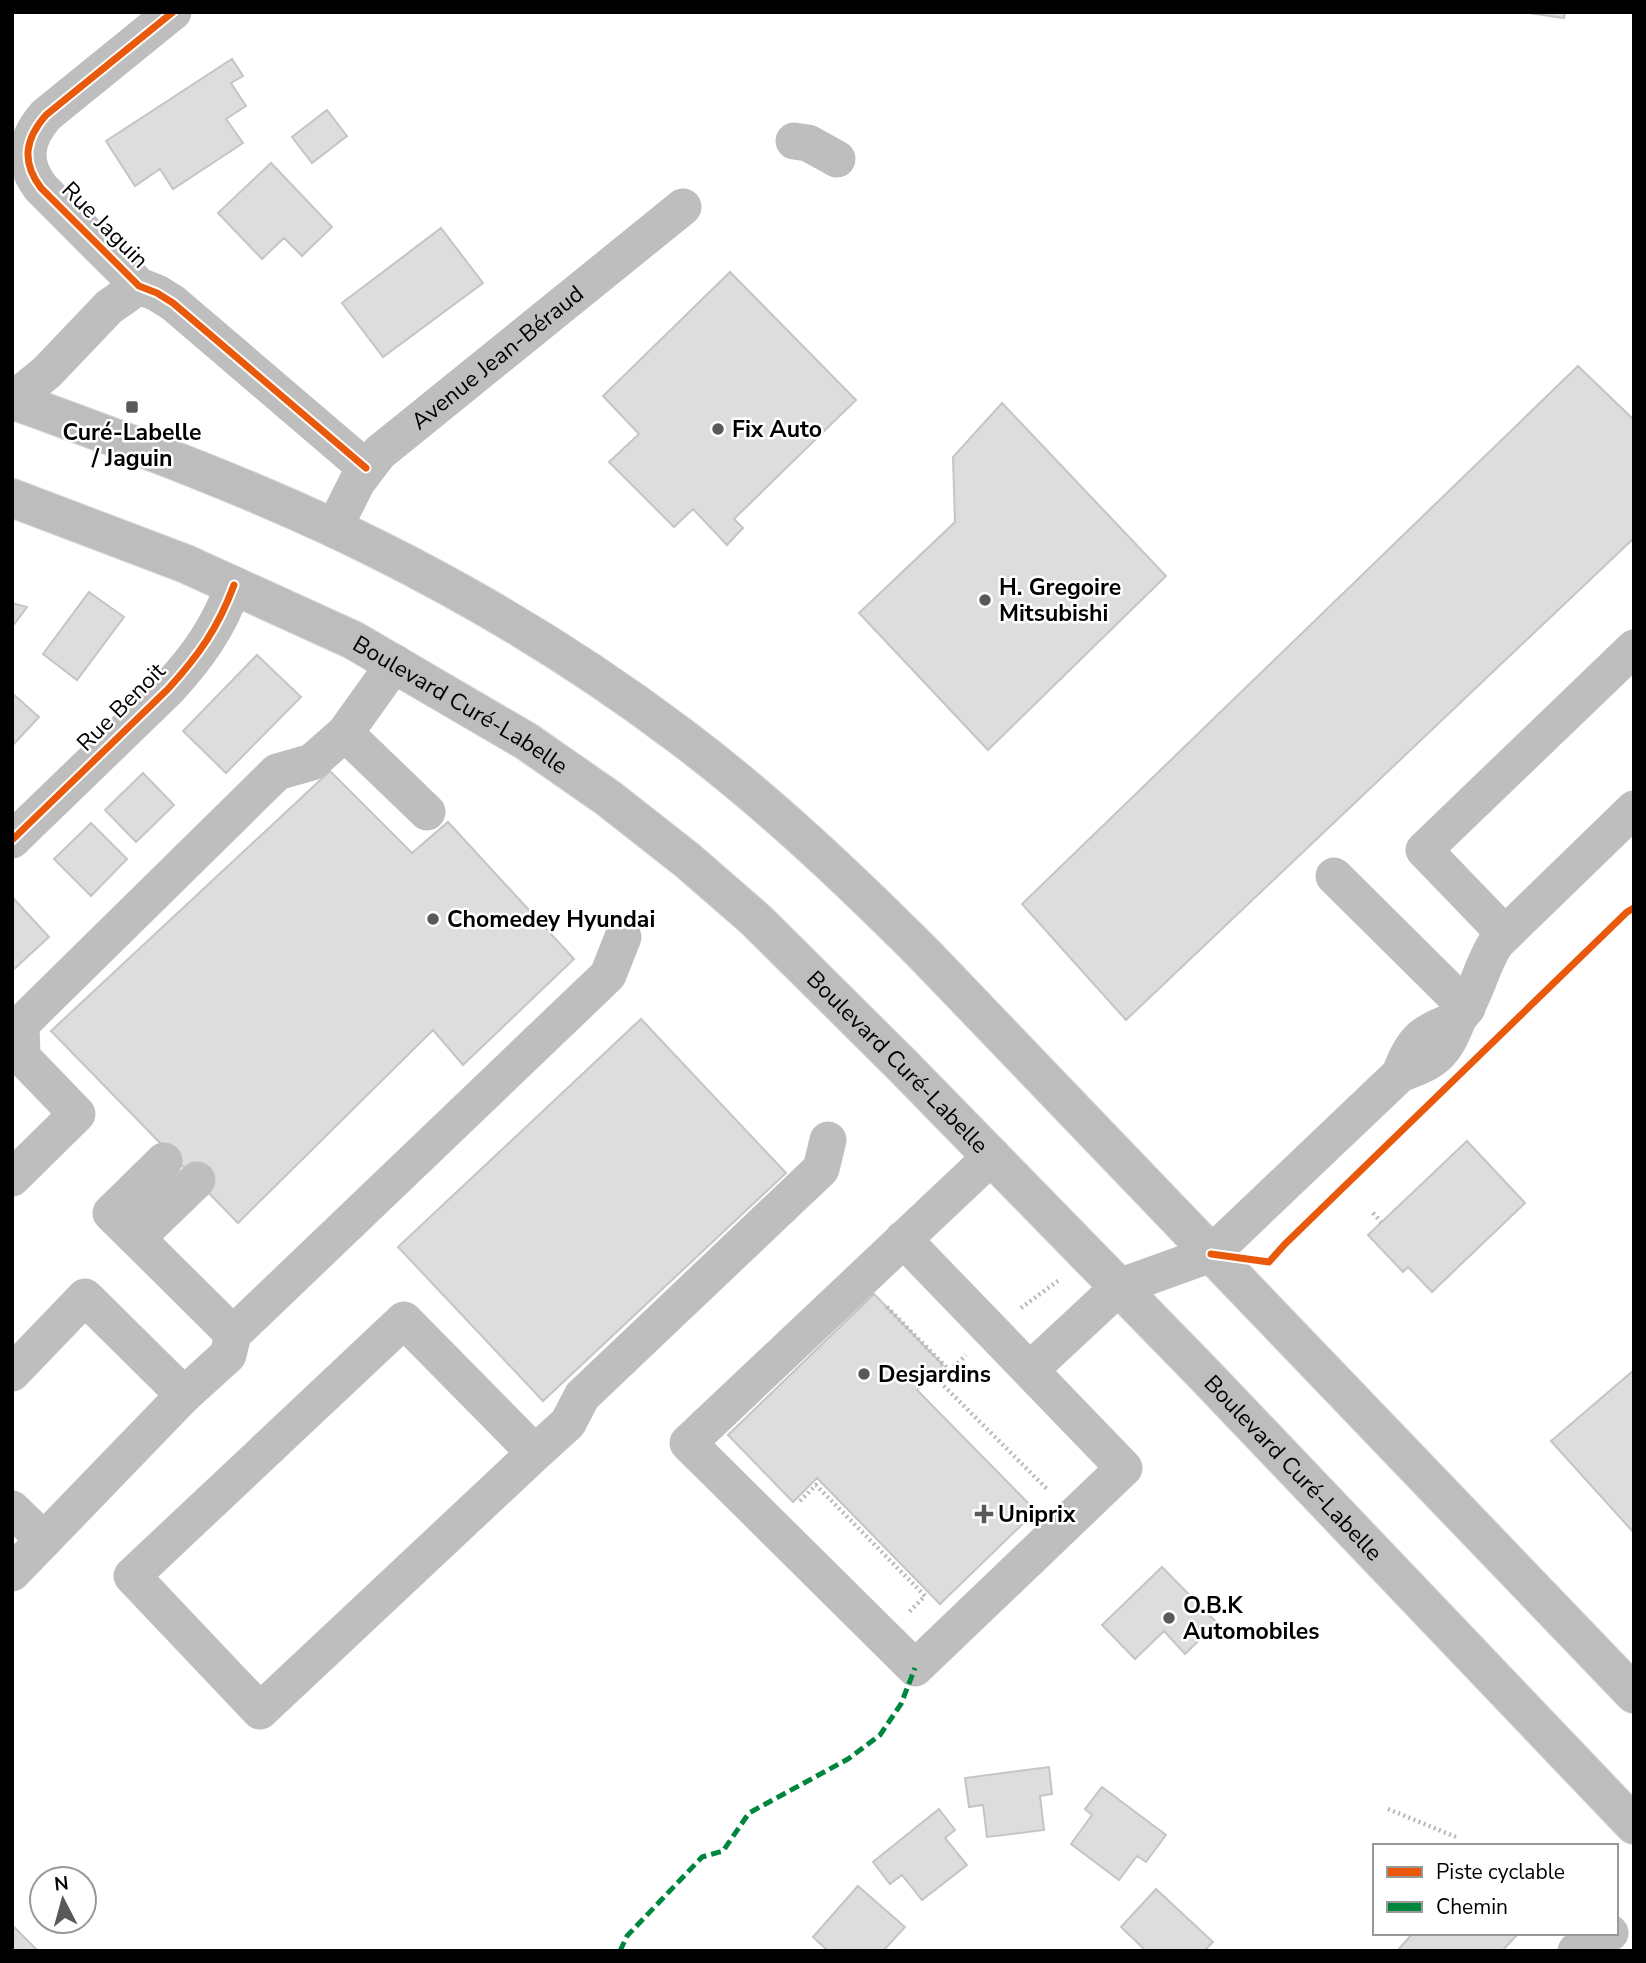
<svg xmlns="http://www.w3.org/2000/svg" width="1646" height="1963" font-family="'Nunito Sans',sans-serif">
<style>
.building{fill:#ddd;stroke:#c5c5c5;stroke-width:2}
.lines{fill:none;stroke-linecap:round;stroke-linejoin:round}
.major-casing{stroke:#dbdbdb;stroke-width:40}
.path{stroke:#b8b8b8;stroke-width:4.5;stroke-dasharray:2 3.5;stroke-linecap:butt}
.minor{stroke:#bebebe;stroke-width:37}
.major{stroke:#bdbdbd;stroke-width:38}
.quiet{stroke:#00873e;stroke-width:5;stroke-dasharray:10 5;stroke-linecap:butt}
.cycleway-casing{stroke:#fff;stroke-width:11}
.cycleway{stroke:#e8590c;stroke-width:7}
.poi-dot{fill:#595959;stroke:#fff;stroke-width:2.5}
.labels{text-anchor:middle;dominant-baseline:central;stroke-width:5;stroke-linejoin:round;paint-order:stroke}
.street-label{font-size:23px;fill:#000;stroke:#fff}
.poi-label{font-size:23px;font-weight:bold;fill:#000;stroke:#fff;text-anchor:start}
</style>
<rect width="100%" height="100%" fill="#fff"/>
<path class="building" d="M 1523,12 L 1565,12 L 1564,18 Z
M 232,59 L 243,76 L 231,83 L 246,106 L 226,119 L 243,143 L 173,189 L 160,169 L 135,186 L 106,141 Z
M 327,110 L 347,136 L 312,163 L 292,137 Z
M 271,163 L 332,227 L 302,256 L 284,238 L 262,259 L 218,213 Z
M 441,228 L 483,283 L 383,357 L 342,303 Z
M 730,272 L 856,400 L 734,519 L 743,528 L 727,545 L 693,509 L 674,527 L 609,462 L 639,434 L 603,396 Z
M 1578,366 L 1634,420 L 1634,538 L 1126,1020 L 1022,904 Z
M 1002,403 L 1166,576 L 988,750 L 859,613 L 955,522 L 953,457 Z
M 89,592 L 124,617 L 77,680 L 43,654 Z
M 12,603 L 27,607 L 12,627 Z
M 257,655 L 301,697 L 226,773 L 183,731 Z
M 12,693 L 39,717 L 12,746 Z
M 330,771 L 412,853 L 448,822 L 574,959 L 463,1065 L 433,1030 L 238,1223 L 51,1031 Z
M 143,773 L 174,805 L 136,842 L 105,810 Z
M 91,823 L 127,859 L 91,896 L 54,859 Z
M 14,899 L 49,937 L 12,971 L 12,900 Z
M 641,1019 L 786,1173 L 543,1401 L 398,1247 Z
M 1467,1141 L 1525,1203 L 1432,1292 L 1408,1267 L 1403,1272 L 1368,1235 Z
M 874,1294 L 943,1365 L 917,1390 L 1036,1511 L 940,1604 L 817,1478 L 793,1502 L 728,1435 Z
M 1634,1370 L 1634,1533 L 1551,1441 Z
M 1162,1567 L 1217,1623 L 1185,1654 L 1164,1631 L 1135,1659 L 1102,1625 Z
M 1049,1767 L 1052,1794 L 1040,1796 L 1044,1830 L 987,1837 L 983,1805 L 969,1807 L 965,1778 Z
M 1102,1787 L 1166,1835 L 1146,1862 L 1137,1856 L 1119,1880 L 1071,1844 L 1092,1815 L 1085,1809 Z
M 939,1809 L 955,1830 L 945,1838 L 967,1865 L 922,1900 L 902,1875 L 890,1884 L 873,1862 Z
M 858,1886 L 905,1927 L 883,1951 L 828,1951 L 813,1937 Z
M 1156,1889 L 1213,1942 L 1204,1951 L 1146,1951 L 1121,1927 Z
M 12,1925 L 38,1951 L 12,1951 Z
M 1413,1933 L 1519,1933 L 1502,1951 L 1397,1951 Z"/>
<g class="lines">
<g class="major-casing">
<g id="major">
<path d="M 12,400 C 136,445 261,491 379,550 C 483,602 585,664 679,735 C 767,801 847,877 925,955 L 1634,1694"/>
<path id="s2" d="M 12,498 L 186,564 L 353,640 L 526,741 L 608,798 L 687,860 L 756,920 L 903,1066 L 1201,1371 L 1634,1825"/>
</g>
</g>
<path class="path" d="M 1373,1213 L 1381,1222
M 887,1307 L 950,1371 L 940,1382 L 1048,1490
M 1021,1308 L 1059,1280
M 950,1371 L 966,1355
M 800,1501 L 816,1485 L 925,1596 L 909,1612
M 1388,1809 L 1456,1837"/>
<g class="minor">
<path d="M 173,12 L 46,115 C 25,139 21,162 41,188 L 139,286 L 157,293 L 173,303 L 366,468"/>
<path d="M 794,141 L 808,143 L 837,159"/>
<path d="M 12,401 L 47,372 L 109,307 L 139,286"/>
<path id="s1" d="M 334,528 L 357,482 L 379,453 L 683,207"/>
<path d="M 395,663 L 345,733 L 427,812"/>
<path d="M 12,840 L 168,689 C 199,655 218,628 234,585"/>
<path d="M 1334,876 L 1467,1008"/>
<path d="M 1505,934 L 1424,850 L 1634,648"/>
<path d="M 1458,1019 C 1477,996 1480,967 1496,943 L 1634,809"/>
<path d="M 164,1161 L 111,1213 L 233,1334"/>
<path d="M 12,1178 L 77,1114 L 22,1057 L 21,1024 L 277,772 L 312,762 L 345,733"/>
<path d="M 137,1238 L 197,1180"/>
<path d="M 903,1239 L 1124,1468 L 915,1668 L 688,1443 L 992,1156"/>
<path d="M 1030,1370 L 1119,1287 L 1211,1254 L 1400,1074 C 1436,1061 1444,1055 1458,1019 C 1423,1032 1413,1038 1400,1074"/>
<path d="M 12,1373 L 85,1297 L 184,1395"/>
<path d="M 535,1453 L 260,1711 L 132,1576 L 404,1320 L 535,1453 L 568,1423 L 582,1396 L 821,1169 L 828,1140"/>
<path d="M 12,1509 L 44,1540"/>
<path d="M 12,1573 L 184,1395 L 228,1355 L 233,1334 L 608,975 L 623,937"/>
<path d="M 1576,1951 L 1610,1933"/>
</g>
<use href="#major" class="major"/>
<path class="quiet" d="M 620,1951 L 627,1936 L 702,1857 L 723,1851 L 749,1813 L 848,1759 L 880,1735 L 901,1704 L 915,1668"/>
<g class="cycleway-casing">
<path id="cycleway" d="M 173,12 L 46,115 C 25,139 21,162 41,188 L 139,286 L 157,293 L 173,303 L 366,468
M 12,840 L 168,689 C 199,655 218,628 234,585
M 1211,1254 L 1269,1262 L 1285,1244 L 1627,912 L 1634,908"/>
</g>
<use href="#cycleway" class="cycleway"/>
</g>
<g class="poi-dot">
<rect x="125" y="400" width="14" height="14" rx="3.5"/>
<circle cx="718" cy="429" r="7"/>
<circle cx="985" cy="600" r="7"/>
<circle cx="433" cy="919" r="7"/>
<circle cx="864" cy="1374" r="7"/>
<path d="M980.5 1503.5h7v7h7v7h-7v7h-7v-7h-7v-7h7z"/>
<circle cx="1169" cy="1618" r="7"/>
</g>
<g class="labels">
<g class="street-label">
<text transform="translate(105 225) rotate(45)">Rue Jaguin</text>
<text stroke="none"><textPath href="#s1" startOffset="240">Avenue Jean-Béraud</textPath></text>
<text stroke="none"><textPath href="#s2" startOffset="495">Boulevard Curé-Labelle</textPath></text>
<text transform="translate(121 707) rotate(-45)">Rue Benoit</text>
<text stroke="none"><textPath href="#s2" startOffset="1062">Boulevard Curé-Labelle</textPath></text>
<text stroke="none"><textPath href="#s2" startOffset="1629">Boulevard Curé-Labelle</textPath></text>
</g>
<g class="poi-label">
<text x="732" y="429">Fix Auto</text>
<text x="132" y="432" text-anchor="middle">Curé-Labelle<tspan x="132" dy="26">/ Jaguin</tspan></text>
<text x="999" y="587">H. Gregoire<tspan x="999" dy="26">Mitsubishi</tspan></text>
<text x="447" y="919">Chomedey Hyundai</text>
<text x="878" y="1374">Desjardins</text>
<text x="998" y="1514">Uniprix</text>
<text x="1183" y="1605">O.B.K<tspan x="1183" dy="26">Automobiles</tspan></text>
</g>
</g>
<rect width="1646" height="1963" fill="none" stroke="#000000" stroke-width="28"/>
<rect x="1373" y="1844" width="245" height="91" fill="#ffffff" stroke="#999999" stroke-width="2"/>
<rect x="1387" y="1867" width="35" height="10" fill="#e8590c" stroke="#999999" stroke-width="2"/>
<text x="1436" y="1879" font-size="21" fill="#000000">Piste cyclable</text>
<rect x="1387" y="1902" width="35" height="10" fill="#00873e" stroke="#999999" stroke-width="2"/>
<text x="1436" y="1914" font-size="21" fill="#000000">Chemin</text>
<g transform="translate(63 1900) rotate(354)"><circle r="33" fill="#ffffff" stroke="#999999" stroke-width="2"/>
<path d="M0-5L12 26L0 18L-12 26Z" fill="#595959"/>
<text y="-10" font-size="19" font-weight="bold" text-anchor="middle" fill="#000000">N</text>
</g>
</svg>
